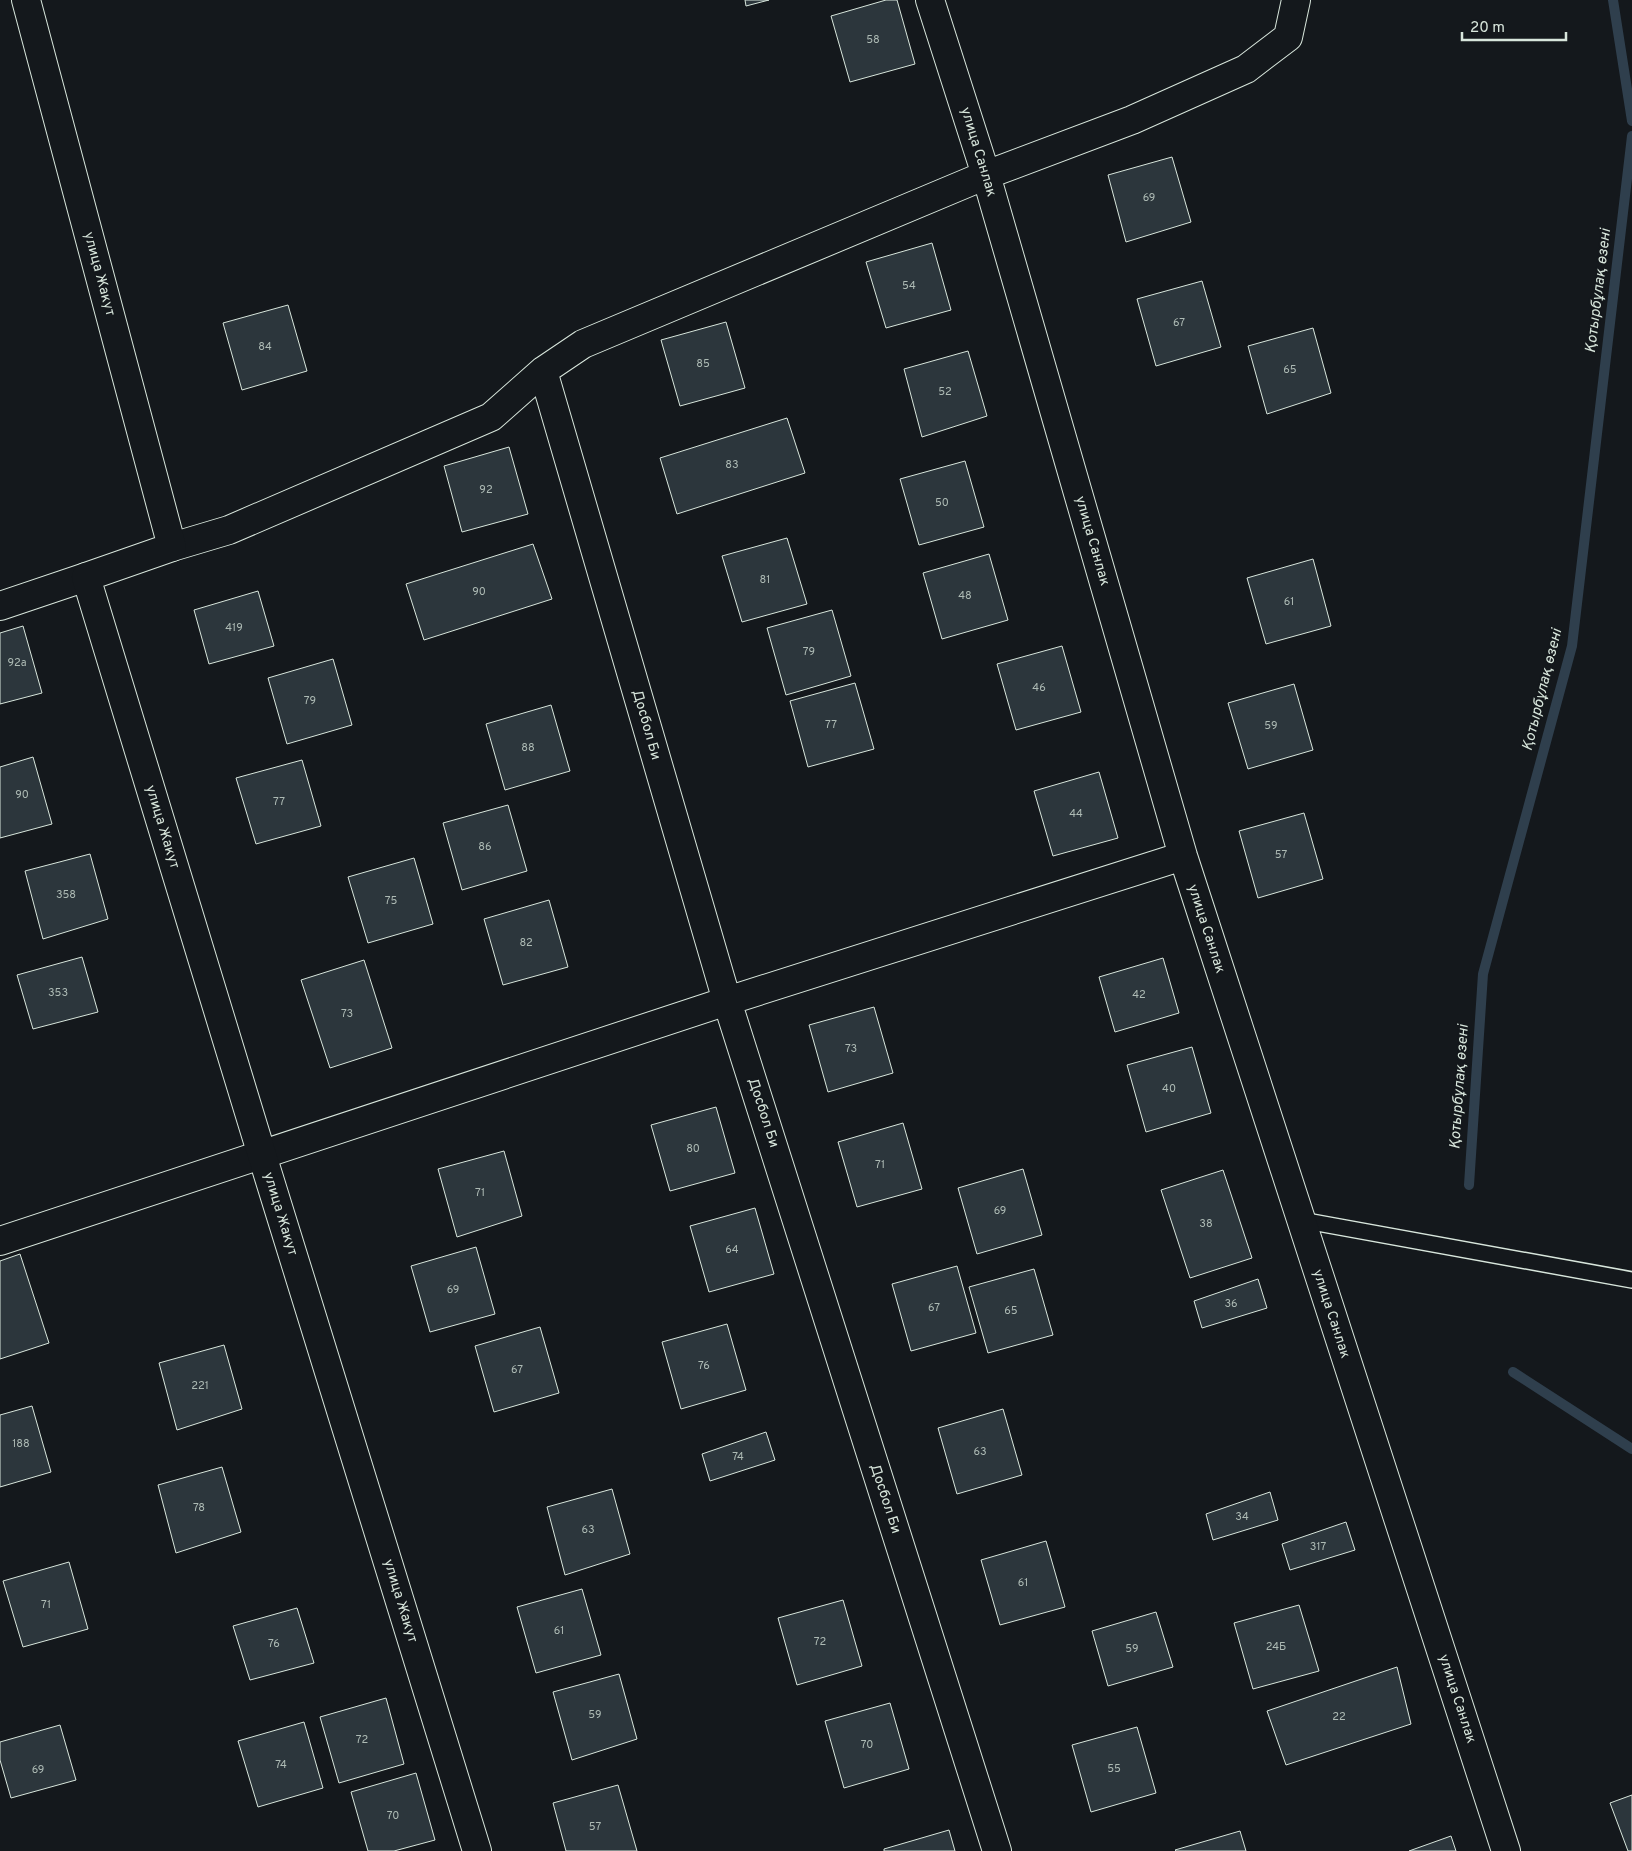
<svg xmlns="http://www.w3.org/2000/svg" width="1632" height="1851" font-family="Overpass,sans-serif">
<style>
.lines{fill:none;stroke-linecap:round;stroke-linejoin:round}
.stream{stroke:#2f3f4d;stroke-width:10}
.building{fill:#2c363c;stroke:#d8e6dc}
.service-casing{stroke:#d8e6dc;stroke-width:18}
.minor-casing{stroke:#d8e6dc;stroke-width:30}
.tertiary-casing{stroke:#d8e6dc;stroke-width:30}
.service{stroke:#14181c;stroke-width:15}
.minor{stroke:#14181c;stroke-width:28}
.tertiary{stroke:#14181c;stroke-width:28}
.labels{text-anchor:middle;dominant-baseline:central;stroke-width:4;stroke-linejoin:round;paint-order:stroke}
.number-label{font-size:11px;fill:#adbab4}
.street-label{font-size:14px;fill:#d8e6dc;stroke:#14181c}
.water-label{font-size:15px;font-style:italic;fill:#d8e6dc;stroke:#14181c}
</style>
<rect width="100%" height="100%" fill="#14181c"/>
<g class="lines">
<path class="stream" d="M 1613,0 L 1632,121
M 1469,1185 L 1483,974 L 1572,646 L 1632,136
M 1513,1372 L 1632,1449"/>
</g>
<path class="building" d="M 745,0 L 769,0 L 746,6 Z
M 886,0 L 897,0 L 915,64 L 850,82 L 831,16 Z
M 1172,157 L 1191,222 L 1126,242 L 1108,175 Z
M 932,243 L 951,310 L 886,328 L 866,262 Z
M 1202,281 L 1221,347 L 1156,366 L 1137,299 Z
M 288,305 L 307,371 L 242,390 L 223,323 Z
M 726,322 L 745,388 L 680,406 L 661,340 Z
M 1313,328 L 1331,393 L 1267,414 L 1248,346 Z
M 968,351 L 987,416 L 922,437 L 904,369 Z
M 787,418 L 805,473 L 677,514 L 660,458 Z
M 509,447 L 528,514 L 462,532 L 444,466 Z
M 965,461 L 984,527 L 919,545 L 900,479 Z
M 787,538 L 807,604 L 742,622 L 722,556 Z
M 533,544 L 552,599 L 424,640 L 406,584 Z
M 989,554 L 1008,620 L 942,639 L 923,573 Z
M 1313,559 L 1331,626 L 1266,644 L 1247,578 Z
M 258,591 L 274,646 L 209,664 L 194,610 Z
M 832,610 L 851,676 L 786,695 L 767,628 Z
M 23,626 L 42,693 L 0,704 L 0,633 Z
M 1062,646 L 1081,712 L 1016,730 L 997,664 Z
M 333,659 L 352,725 L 287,744 L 268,678 Z
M 855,683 L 874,749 L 808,767 L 790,701 Z
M 1294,684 L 1313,750 L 1248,769 L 1228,703 Z
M 551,705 L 570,771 L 505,790 L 486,724 Z
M 33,757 L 52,824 L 0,838 L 0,767 Z
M 302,760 L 321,826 L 256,844 L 236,778 Z
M 1099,772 L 1118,838 L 1053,856 L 1034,791 Z
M 508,805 L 527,871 L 462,890 L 443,823 Z
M 1304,813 L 1323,879 L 1258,898 L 1239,831 Z
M 90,854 L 108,919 L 43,939 L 25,871 Z
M 414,858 L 433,924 L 368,943 L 348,877 Z
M 549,900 L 568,967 L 503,985 L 484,919 Z
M 82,957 L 98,1012 L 33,1029 L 17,975 Z
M 1163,958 L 1179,1013 L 1115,1032 L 1099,977 Z
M 364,960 L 392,1048 L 330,1068 L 301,980 Z
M 874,1007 L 893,1073 L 828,1092 L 809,1025 Z
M 1192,1047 L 1211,1113 L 1146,1132 L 1127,1065 Z
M 716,1107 L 735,1173 L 670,1191 L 651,1125 Z
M 903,1123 L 922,1189 L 857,1207 L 838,1142 Z
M 504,1151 L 522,1216 L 457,1237 L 438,1169 Z
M 1023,1169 L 1042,1235 L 977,1254 L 958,1188 Z
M 1223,1170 L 1252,1258 L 1190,1278 L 1161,1190 Z
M 755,1208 L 774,1274 L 709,1292 L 690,1226 Z
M 476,1247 L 495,1314 L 430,1332 L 411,1266 Z
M 20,1254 L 49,1343 L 0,1359 L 0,1261 Z
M 957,1266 L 976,1333 L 911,1351 L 892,1284 Z
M 1034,1269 L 1053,1335 L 988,1353 L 969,1287 Z
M 1258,1279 L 1267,1308 L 1202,1328 L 1194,1301 Z
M 727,1324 L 746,1390 L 681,1409 L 662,1342 Z
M 540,1327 L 559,1393 L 494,1412 L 475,1346 Z
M 224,1345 L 242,1409 L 177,1430 L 159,1363 Z
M 32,1406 L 51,1472 L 0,1487 L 0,1415 Z
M 1003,1409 L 1022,1475 L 957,1494 L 938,1428 Z
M 766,1432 L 775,1460 L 710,1481 L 702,1454 Z
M 222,1467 L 241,1532 L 176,1553 L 158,1485 Z
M 612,1489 L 630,1554 L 565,1575 L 547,1507 Z
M 1270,1492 L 1278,1520 L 1213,1540 L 1206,1514 Z
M 1346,1522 L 1355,1550 L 1290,1570 L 1282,1544 Z
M 1046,1541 L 1065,1607 L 1000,1625 L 981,1560 Z
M 69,1562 L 88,1629 L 23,1647 L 3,1581 Z
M 582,1589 L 601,1655 L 536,1673 L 517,1607 Z
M 843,1600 L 862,1666 L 797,1685 L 778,1618 Z
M 1299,1605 L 1319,1671 L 1253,1689 L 1234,1623 Z
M 297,1608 L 314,1663 L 250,1680 L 233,1626 Z
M 1156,1612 L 1173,1667 L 1108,1686 L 1092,1631 Z
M 1397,1667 L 1411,1724 L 1286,1765 L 1267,1711 Z
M 619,1674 L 637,1739 L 572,1760 L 553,1692 Z
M 386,1698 L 404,1764 L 339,1783 L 320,1717 Z
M 890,1703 L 909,1769 L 844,1788 L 825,1721 Z
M 304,1722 L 323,1788 L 258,1807 L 238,1741 Z
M 60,1725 L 76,1780 L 11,1798 L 0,1760 L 0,1742 Z
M 1137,1727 L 1156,1793 L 1091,1812 L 1072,1745 Z
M 416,1773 L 435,1840 L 394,1851 L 368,1851 L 351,1792 Z
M 618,1785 L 637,1851 L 566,1851 L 553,1803 Z
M 1632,1795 L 1632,1851 L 1628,1851 L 1610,1803 Z
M 949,1830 L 955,1851 L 884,1851 L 884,1849 Z
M 1240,1831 L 1246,1851 L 1176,1851 L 1175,1850 Z
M 1451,1836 L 1456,1851 L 1409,1851 Z"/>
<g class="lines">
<g class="service-casing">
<path id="service" d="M 1301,1220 L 1632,1280"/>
</g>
<g class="minor-casing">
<path id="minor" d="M 930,0 L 986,175 L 1183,856 L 1506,1851
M 543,371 L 727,1001 L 997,1851
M 172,547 L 229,530 L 491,417 L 543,371 L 583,344 L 986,175 L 1132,120 L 1246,69 L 1288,37 L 1296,0
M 0,606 L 86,577
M 0,1241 L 727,1001 L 1183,856"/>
</g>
<g class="tertiary-casing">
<path id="tertiary" d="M 26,0 L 172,547 L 86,577 L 262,1155 L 477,1851"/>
</g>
<use href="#service" class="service"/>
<use href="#minor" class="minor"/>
<use href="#tertiary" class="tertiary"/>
</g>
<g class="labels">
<g class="number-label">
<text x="873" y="40">58</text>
<text x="1149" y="198">69</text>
<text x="909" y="286">54</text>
<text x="1179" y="323">67</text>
<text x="265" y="347">84</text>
<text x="703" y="364">85</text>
<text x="1290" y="370">65</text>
<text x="945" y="392">52</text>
<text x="732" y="465">83</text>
<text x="486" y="490">92</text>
<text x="942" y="503">50</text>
<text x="765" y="580">81</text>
<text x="479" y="592">90</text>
<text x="965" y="596">48</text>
<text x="1289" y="602">61</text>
<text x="234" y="628">419</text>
<text x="809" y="652">79</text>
<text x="17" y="663">92а</text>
<text x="1039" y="688">46</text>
<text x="310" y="701">79</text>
<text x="831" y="725">77</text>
<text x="1271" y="726">59</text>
<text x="528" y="748">88</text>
<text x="22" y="795">90</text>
<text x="279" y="802">77</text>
<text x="1076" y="814">44</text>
<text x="485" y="847">86</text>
<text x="1281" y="855">57</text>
<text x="66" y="895">358</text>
<text x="391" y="901">75</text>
<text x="526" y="943">82</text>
<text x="58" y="993">353</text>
<text x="1139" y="995">42</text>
<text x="347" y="1014">73</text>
<text x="851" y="1049">73</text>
<text x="1169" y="1089">40</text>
<text x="693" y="1149">80</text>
<text x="880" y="1165">71</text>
<text x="480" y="1193">71</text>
<text x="1000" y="1211">69</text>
<text x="1206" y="1224">38</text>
<text x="732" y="1250">64</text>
<text x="453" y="1290">69</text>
<text x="1231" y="1304">36</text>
<text x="934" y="1308">67</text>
<text x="1011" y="1311">65</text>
<text x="704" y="1366">76</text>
<text x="517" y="1370">67</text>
<text x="200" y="1386">221</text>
<text x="21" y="1444">188</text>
<text x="980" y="1452">63</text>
<text x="738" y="1457">74</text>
<text x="199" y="1508">78</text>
<text x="1242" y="1517">34</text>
<text x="588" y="1530">63</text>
<text x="1318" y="1547">317</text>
<text x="1023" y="1583">61</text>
<text x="46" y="1605">71</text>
<text x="559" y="1631">61</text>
<text x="820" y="1642">72</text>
<text x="274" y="1644">76</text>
<text x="1276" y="1647">24Б</text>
<text x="1132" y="1649">59</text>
<text x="595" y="1715">59</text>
<text x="1339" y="1717">22</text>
<text x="362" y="1740">72</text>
<text x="867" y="1745">70</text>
<text x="281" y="1765">74</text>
<text x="1114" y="1769">55</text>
<text x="38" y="1770">69</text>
<text x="393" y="1816">70</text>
<text x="595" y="1827">57</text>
</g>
<g class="street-label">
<text transform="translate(978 152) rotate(73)">улица Санлак</text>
<text transform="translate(99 274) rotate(75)">улица Жакут</text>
<text transform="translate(1092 541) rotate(74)">улица Санлак</text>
<text transform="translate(646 725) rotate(74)">Досбол Би</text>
<text transform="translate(162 827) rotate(73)">улица Жакут</text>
<text transform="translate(1206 929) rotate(72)">улица Санлак</text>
<text transform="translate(763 1113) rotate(72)">Досбол Би</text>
<text transform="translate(280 1214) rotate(73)">улица Жакут</text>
<text transform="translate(1331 1314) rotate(72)">улица Санлак</text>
<text transform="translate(885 1499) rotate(72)">Досбол Би</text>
<text transform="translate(400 1601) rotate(73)">улица Жакут</text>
<text transform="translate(1457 1699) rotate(72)">улица Санлак</text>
</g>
<g class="water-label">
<text transform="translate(1599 291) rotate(-83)">Қотырбұлақ өзені</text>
<text transform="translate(1543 690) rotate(-76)">Қотырбұлақ өзені</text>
<text transform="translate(1460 1087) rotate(-86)">Қотырбұлақ өзені</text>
</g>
</g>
<path d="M1462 32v8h104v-8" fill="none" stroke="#d8e6dc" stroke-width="2.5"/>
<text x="1470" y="32" font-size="15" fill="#d8e6dc" stroke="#14181c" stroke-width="4" paint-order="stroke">20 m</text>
</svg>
